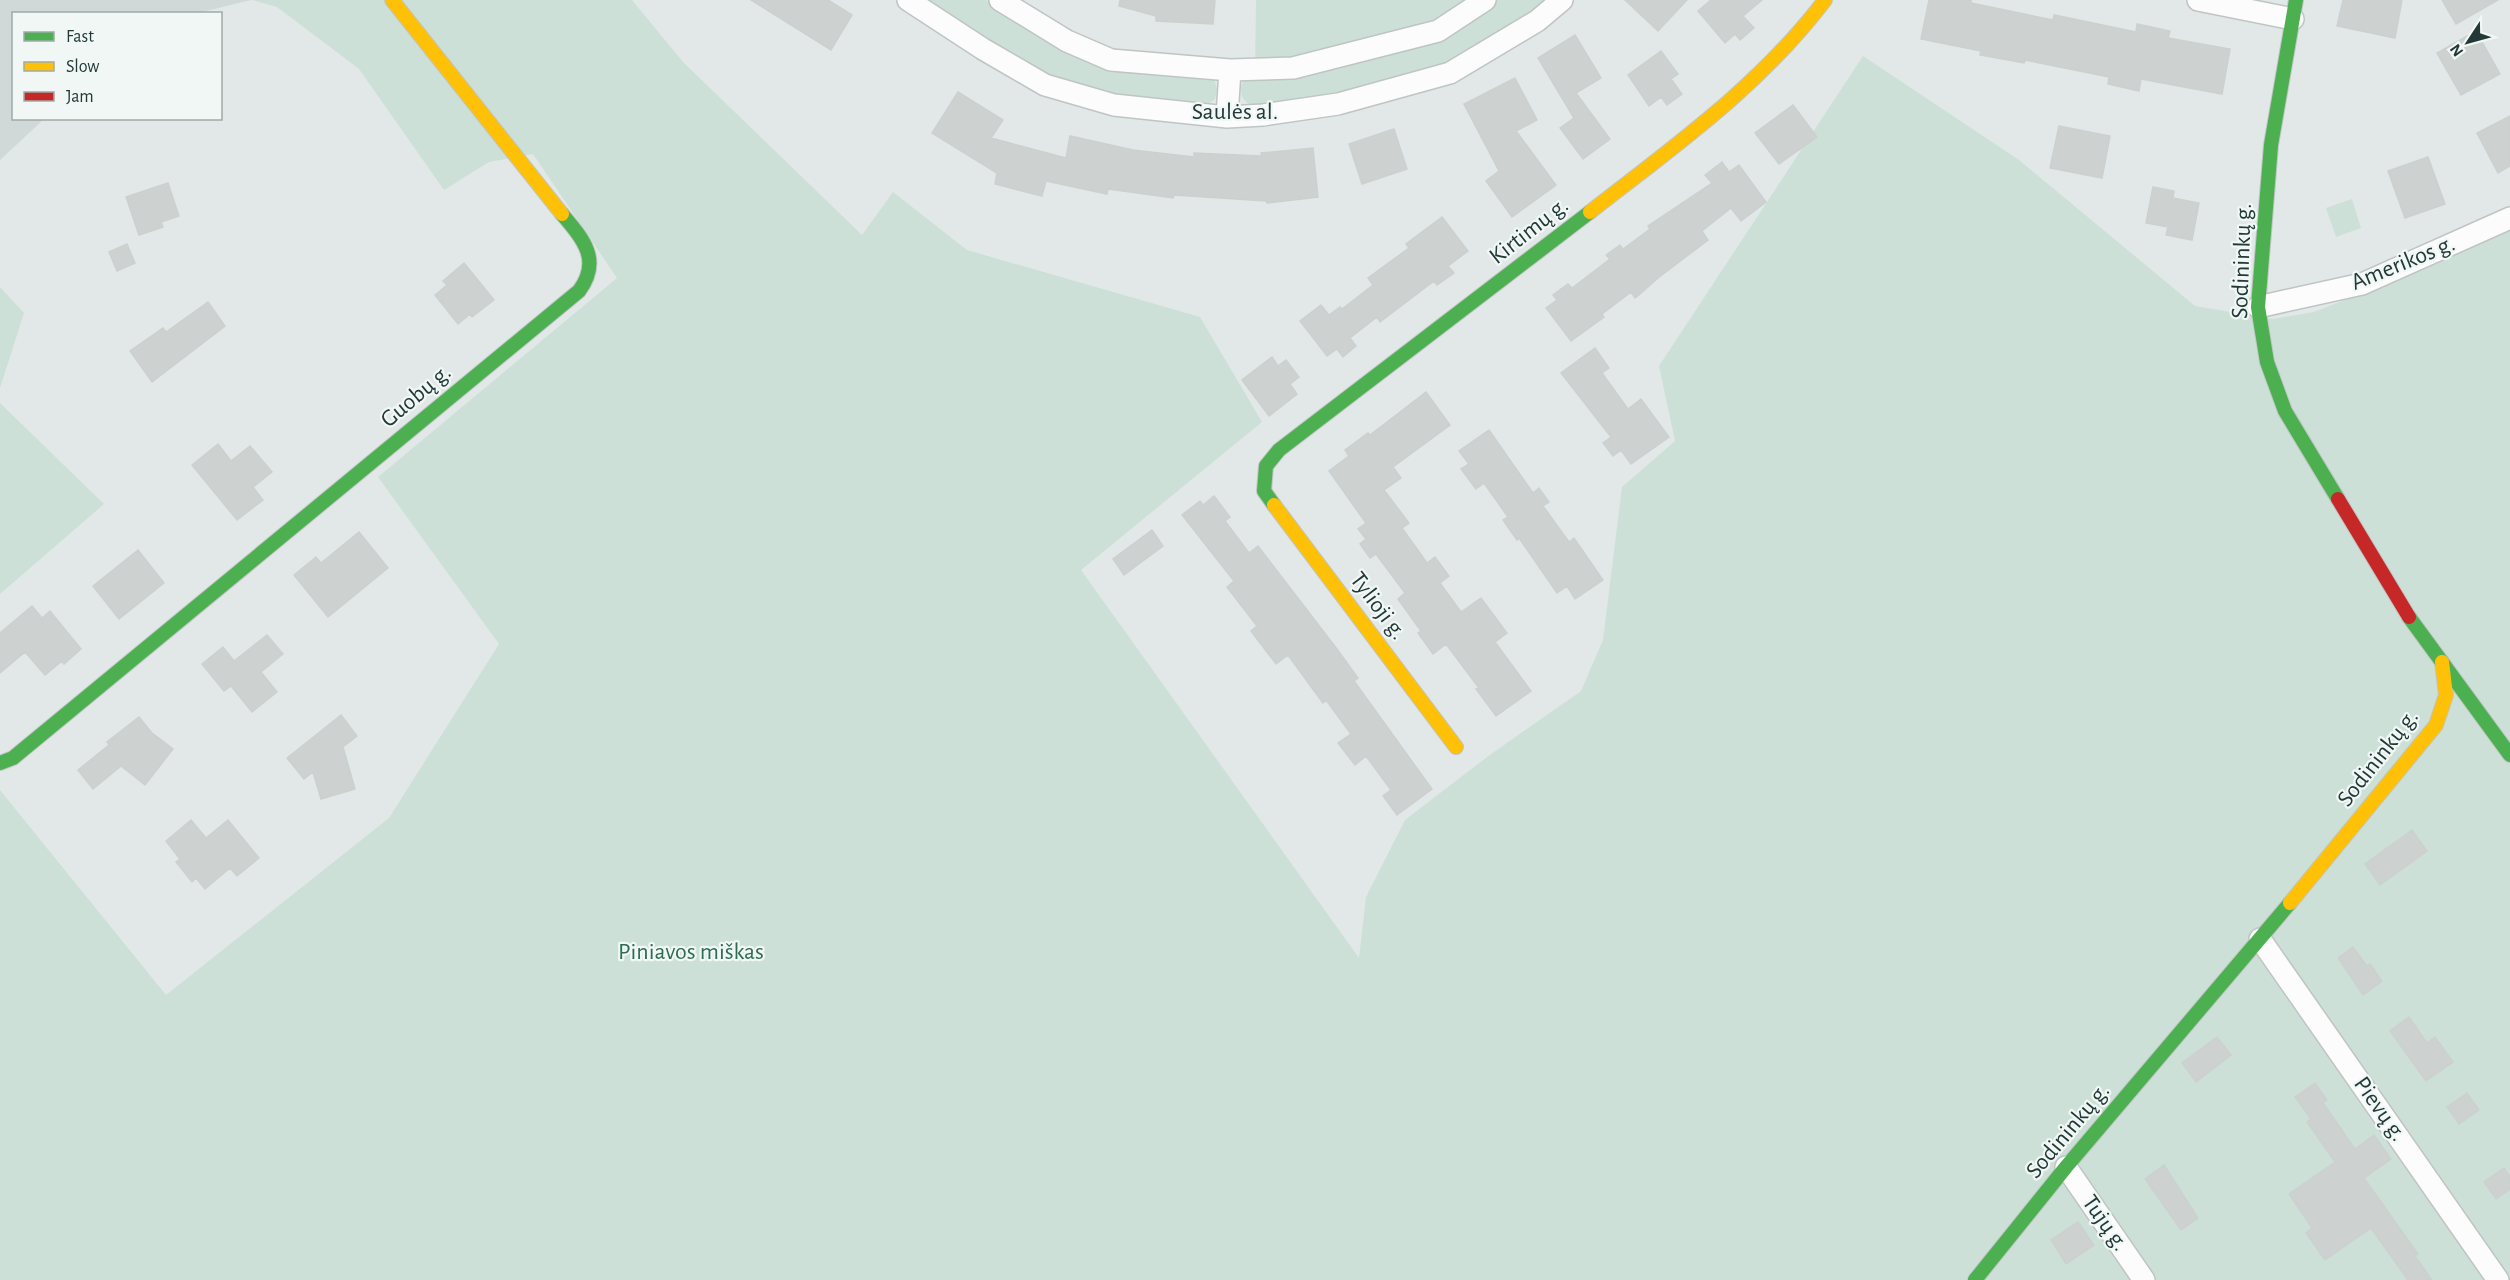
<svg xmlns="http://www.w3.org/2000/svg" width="2510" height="1280" font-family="'Alegreya Sans',sans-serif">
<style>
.built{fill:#d0d9d7}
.green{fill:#cce0d7}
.building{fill:#cdd1d0;stroke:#cbd1d0;stroke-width:1.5}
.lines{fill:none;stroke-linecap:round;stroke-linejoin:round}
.street-casing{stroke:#bfc4c4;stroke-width:24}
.fast-casing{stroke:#bfc5c4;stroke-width:16}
.slow-casing{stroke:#bfc5c4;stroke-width:16}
.jam-casing{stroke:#bfc5c4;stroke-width:16}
.street{stroke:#fbfcfb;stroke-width:21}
.fast{stroke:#4caf50;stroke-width:14}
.slow{stroke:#ffc107;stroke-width:14}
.jam{stroke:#c62828;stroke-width:14}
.labels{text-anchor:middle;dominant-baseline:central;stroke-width:4.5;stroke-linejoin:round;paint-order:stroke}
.street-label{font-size:24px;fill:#223938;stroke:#f0f7f5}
.park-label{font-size:24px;fill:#2f6c56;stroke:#f0f7f5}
</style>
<rect width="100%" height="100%" fill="#e2e8e7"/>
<path class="built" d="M 0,0 L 251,0 L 194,14 L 14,14 L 14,118 L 44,119 L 0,160 Z"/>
<path class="green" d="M 252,0 L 632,0 L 683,62 L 862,235 L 893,192 L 967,250 L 1200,317 L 1262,422 L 1081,570 L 1359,958 L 1366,897 L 1405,820 L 1487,757 L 1581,691 L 1603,640 L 1622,487 L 1675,441 L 1659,366 L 1863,56 L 2019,160 L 2195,306 L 2272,319 L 2314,312 L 2417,272 L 2510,230 L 2510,1280 L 0,1280 L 0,790 L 166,995 L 389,818 L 499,644 L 378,477 L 617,278 L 533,154 L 489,162 L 444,190 L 359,69 L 277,7 Z
M 922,0 L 986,0 L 1068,52 L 1214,79 L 1217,89 L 1215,99 L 1203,108 L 1112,96 L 1049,79 Z
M 1256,0 L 1485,0 L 1438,31 L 1255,69 Z
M 1492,0 L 1555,0 L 1450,63 L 1338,98 L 1256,108 C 1241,101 1237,92 1245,77 L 1362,56 Z
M 2352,199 L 2361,228 L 2336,237 L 2326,208 Z
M 0,287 L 24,313 L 0,388 Z
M 0,403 L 104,504 L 0,594 Z"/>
<path class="building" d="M 751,0 L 828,0 L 852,15 L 831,50 Z
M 1120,0 L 1215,0 L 1213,24 L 1156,21 L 1156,16 L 1119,6 Z
M 1625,0 L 1687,0 L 1658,31 Z
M 1711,0 L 1762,0 L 1743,16 L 1754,28 L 1740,40 L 1735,34 L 1725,43 L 1698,11 Z
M 1929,0 L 1971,0 L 1971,3 L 2053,20 L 2054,15 L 2136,32 L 2137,24 L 2170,31 L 2168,38 L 2230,49 L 2222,94 L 2141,79 L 2139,91 L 2108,84 L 2109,77 L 2025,60 L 2024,63 L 1980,55 L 1981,51 L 1921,39 Z
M 2343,0 L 2402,0 L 2395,38 L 2337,26 Z
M 2442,0 L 2498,0 L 2456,24 Z
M 2476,31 L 2500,74 L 2461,95 L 2437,53 Z
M 1575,35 L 1601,78 L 1576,93 L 1610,139 L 1583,159 L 1560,128 L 1574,118 L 1538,58 Z
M 1661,51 L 1678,74 L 1671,79 L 1682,94 L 1667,105 L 1661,97 L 1649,106 L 1628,75 Z
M 1515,78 L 1537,120 L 1516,131 L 1556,185 L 1512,217 L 1486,181 L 1499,171 L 1464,104 Z
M 958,92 L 1003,120 L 991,138 L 1066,158 L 1070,136 L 1133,150 L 1194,157 L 1194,153 L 1262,156 L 1261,153 L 1313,148 L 1318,197 L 1267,203 L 1266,201 L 1174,195 L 1173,198 L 1108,189 L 1107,194 L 1046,181 L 1042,196 L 995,184 L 997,173 L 932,133 Z
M 1793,105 L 1817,137 L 1779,164 L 1755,133 Z
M 2510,116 L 2510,166 L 2498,173 L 2477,133 Z
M 2059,126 L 2110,136 L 2102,178 L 2050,168 Z
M 1394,129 L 1407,169 L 1362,184 L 1349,144 Z
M 2428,157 L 2445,204 L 2405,218 L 2388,171 Z
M 1722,162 L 1729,172 L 1739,165 L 1766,202 L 1741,221 L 1731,208 L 1702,231 L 1708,240 L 1658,278 L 1639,295 L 1635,298 L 1631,292 L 1602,314 L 1604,317 L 1571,341 L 1546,308 L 1557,300 L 1553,295 L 1568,284 L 1572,288 L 1610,259 L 1606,255 L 1620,245 L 1623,249 L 1650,229 L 1648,226 L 1712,183 L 1705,175 Z
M 168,183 L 179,216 L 161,222 L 163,227 L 139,235 L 126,197 Z
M 2153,187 L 2174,191 L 2173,198 L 2199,203 L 2192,240 L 2166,235 L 2168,227 L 2146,223 Z
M 1442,217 L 1468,251 L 1448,266 L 1454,273 L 1437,285 L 1434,281 L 1380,322 L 1377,317 L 1350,338 L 1356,346 L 1343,357 L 1337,349 L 1327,356 L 1300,321 L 1321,305 L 1329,315 L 1340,307 L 1342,309 L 1373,285 L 1368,278 L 1409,248 L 1406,244 Z
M 127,244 L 135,263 L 117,271 L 109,252 Z
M 464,263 L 494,300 L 472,317 L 470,314 L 458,324 L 435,295 L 447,285 L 443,281 Z
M 208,302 L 225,326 L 152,382 L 130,351 L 163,328 L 166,332 Z
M 1595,348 L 1609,368 L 1602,373 L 1628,409 L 1641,399 L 1669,437 L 1631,464 L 1621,450 L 1613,456 L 1603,443 L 1611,437 L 1561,373 Z
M 1272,357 L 1278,366 L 1286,360 L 1299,377 L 1290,384 L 1297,394 L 1269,416 L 1242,380 Z
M 1426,392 L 1450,425 L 1393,467 L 1401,478 L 1384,490 L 1409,523 L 1402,528 L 1427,563 L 1435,557 L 1449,576 L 1440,583 L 1461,612 L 1481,598 L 1507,633 L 1495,642 L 1531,691 L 1496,716 L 1476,689 L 1479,688 L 1446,644 L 1433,654 L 1418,633 L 1421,631 L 1398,599 L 1405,593 L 1376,554 L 1370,558 L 1360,544 L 1366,539 L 1358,529 L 1366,523 L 1329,471 L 1349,456 L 1345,450 L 1368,433 L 1370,435 Z
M 1489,430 L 1533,493 L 1539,488 L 1549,502 L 1543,506 L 1569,542 L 1574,538 L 1603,580 L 1575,599 L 1567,586 L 1557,593 L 1519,538 L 1517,540 L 1503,520 L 1508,517 L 1484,483 L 1476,489 L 1461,469 L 1469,464 L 1459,451 Z
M 218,444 L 231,461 L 250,446 L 272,472 L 253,487 L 263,500 L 237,520 L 192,465 Z
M 1214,496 L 1230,517 L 1225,521 L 1249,553 L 1258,546 L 1337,649 L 1358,678 L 1354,681 L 1432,789 L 1397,815 L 1383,796 L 1391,790 L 1366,756 L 1355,765 L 1338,743 L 1351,734 L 1326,700 L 1323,703 L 1288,655 L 1276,664 L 1251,631 L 1257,626 L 1227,587 L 1234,581 L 1182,515 L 1200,501 L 1203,505 Z
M 1152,530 L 1163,546 L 1124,575 L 1113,559 Z
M 359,532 L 388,568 L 328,617 L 294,575 L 316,557 L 321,563 Z
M 138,550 L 164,583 L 119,619 L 93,586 Z
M 32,606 L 42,618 L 50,611 L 81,649 L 64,664 L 62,661 L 45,675 L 25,652 L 0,673 L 0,633 Z
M 267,635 L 283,654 L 261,672 L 277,692 L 252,712 L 231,686 L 224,691 L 202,664 L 223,647 L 234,661 Z
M 341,715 L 357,736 L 343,747 L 355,789 L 321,799 L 313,772 L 304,779 L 287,758 Z
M 139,717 L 152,733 L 173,749 L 145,785 L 121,766 L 93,789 L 78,770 L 109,745 L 107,742 Z
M 191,820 L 206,838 L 228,820 L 259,858 L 237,876 L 230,868 L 205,889 L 196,878 L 192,882 L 176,862 L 180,859 L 166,841 Z
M 2412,830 L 2427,851 L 2380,885 L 2365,864 Z
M 2353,947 L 2367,966 L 2370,964 L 2382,981 L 2363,995 L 2338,958 Z
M 2409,1017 L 2427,1043 L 2435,1037 L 2453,1062 L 2426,1081 L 2390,1031 Z
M 2217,1037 L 2231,1055 L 2196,1082 L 2182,1063 Z
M 2315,1083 L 2327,1100 L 2323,1103 L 2355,1149 L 2374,1135 L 2391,1159 L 2364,1178 L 2418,1254 L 2415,1256 L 2432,1280 L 2408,1280 L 2371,1228 L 2325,1260 L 2306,1233 L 2312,1228 L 2289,1194 L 2335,1162 L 2307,1122 L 2311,1119 L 2295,1097 Z
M 2467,1093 L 2479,1110 L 2459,1124 L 2447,1107 Z
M 2164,1165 L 2198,1218 L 2181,1230 L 2145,1179 Z
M 2504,1168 L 2510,1177 L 2510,1189 L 2496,1199 L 2484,1182 Z
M 2078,1222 L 2094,1245 L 2066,1264 L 2051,1240 Z"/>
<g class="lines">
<g class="street-casing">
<path id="street" d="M 908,0 L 983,49 L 1045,85 L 1114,105 L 1227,117 L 1263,115 L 1338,104 L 1450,73 L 1537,21 L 1562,0
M 1000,0 L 1067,41 L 1111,60 L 1230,70 L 1293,68 L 1438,31 L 1485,0
M 2198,0 L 2293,19
M 1227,117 L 1230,70
M 2258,307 L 2362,284 L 2510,218
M 2260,939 L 2498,1280
M 2066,1167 L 2144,1280"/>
</g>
<g class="fast-casing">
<path id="fast" d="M 2296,0 L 2271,145 L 2258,307 L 2267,362 L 2285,411 L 2338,499
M 1274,505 L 1264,491 L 1266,466 L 1279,450 L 1590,212
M 2409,617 L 2510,755
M 0,763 L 13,758 L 579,291 C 602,260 583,239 562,214
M 1975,1280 L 2066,1167 L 2290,903"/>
</g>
<g class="slow-casing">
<path id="slow" d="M 392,0 L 562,214
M 1590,212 C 1673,147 1760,86 1825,0
M 1274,505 L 1456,747
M 2290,903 L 2436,725 L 2446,695 L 2442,662"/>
</g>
<g class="jam-casing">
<path id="jam" d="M 2338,499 L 2409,617"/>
</g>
<use href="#street" class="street"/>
<use href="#fast" class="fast"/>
<use href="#slow" class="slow"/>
<use href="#jam" class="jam"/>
</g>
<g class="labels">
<g class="street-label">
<text x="1235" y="112">Saulės al.</text>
<text transform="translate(1529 231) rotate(-38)">Kirtimų g.</text>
<text transform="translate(2242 261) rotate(-88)">Sodininkų g.</text>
<text transform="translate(2403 263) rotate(-22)">Amerikos g.</text>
<text transform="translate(416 396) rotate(-40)">Guobų g.</text>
<text transform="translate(1378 606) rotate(53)">Tylioji g.</text>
<text transform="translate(2378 758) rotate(-52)">Sodininkų g.</text>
<text transform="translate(2380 1109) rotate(55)">Pievų g.</text>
<text transform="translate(2068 1131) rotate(-50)">Sodininkų g.</text>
<text transform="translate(2105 1223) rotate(55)">Tujų g.</text>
</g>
<g class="park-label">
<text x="691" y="952">Piniavos miškas</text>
</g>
</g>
<rect x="12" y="12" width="210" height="108" fill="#f0f7f5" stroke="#9eaba9" stroke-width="1.5"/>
<rect x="24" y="32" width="30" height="9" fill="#4caf50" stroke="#9eaba9" stroke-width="1.5"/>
<text x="66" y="42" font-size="18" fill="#223938">Fast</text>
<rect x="24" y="62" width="30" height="9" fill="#ffc107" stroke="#9eaba9" stroke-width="1.5"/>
<text x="66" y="72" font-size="18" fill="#223938">Slow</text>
<rect x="24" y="92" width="30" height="9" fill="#c62828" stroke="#9eaba9" stroke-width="1.5"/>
<text x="66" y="102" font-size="18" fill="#223938">Jam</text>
<g transform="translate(2468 42) rotate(234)" stroke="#f0f7f5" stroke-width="4.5" paint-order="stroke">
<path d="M0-4.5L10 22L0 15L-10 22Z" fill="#223938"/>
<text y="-9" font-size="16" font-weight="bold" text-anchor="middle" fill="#223938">N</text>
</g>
</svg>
